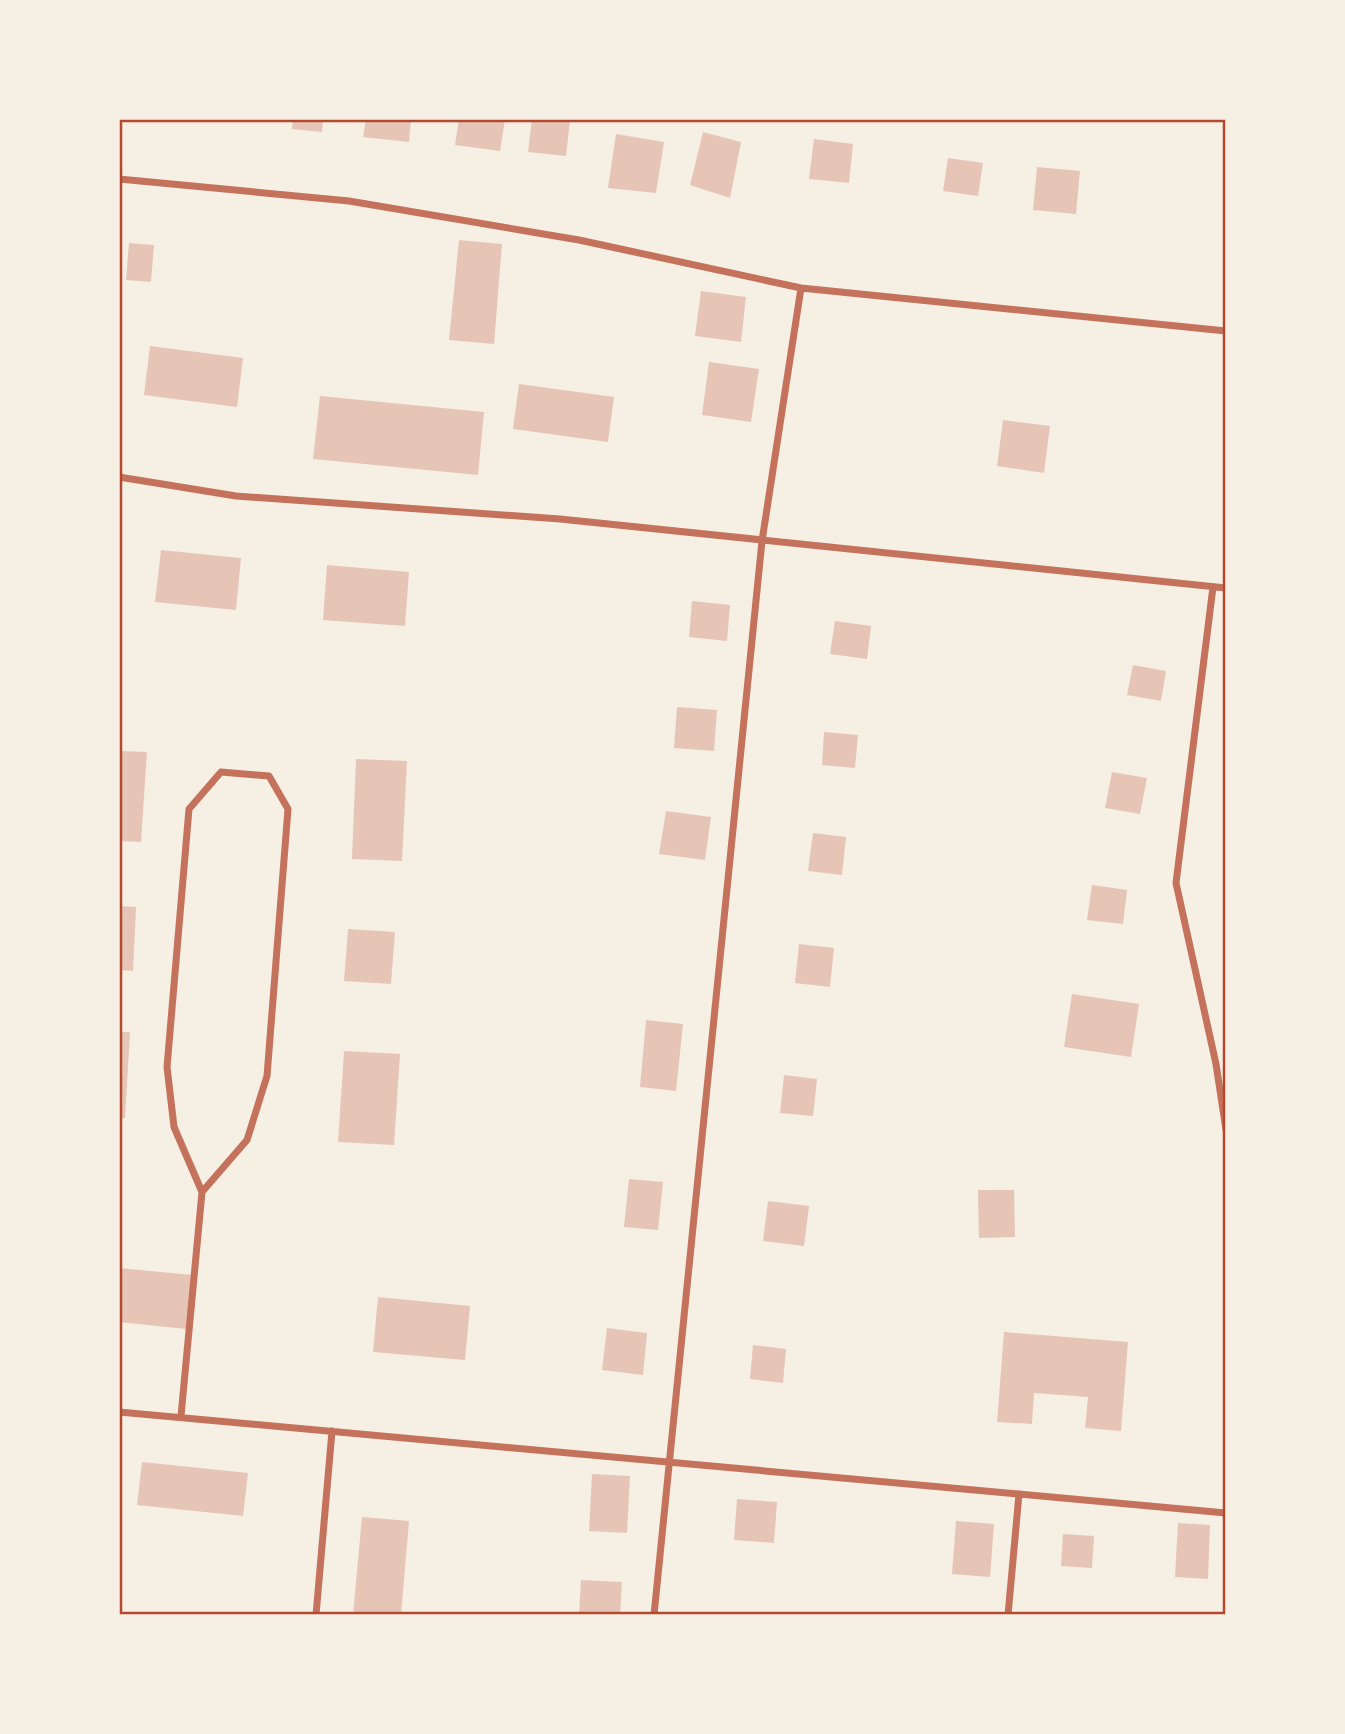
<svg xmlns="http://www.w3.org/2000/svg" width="1345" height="1734" font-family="'Source Serif 4',serif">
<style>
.building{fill:#e6c5b7}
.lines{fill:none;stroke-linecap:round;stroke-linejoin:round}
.minor{stroke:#c5725c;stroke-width:7}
.neatline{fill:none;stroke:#b5482f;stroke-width:2.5}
</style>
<rect width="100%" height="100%" fill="#f6efe4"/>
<path class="building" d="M 293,119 L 323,119 L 322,132 L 292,129 Z
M 366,119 L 411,119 L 409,142 L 363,137 Z
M 459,119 L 505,119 L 500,151 L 455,145 Z
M 532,119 L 570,120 L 566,156 L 528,152 Z
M 703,132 L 741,142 L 730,198 L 690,185 Z
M 616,134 L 664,142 L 656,193 L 608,188 Z
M 814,139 L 853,144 L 849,183 L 809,179 Z
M 948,158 L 983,163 L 978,196 L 943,191 Z
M 1037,167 L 1080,171 L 1076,214 L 1033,210 Z
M 459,240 L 502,244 L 494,344 L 449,340 Z
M 129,243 L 154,245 L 151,282 L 126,280 Z
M 701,291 L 746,297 L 741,342 L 695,336 Z
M 150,346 L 243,358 L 237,407 L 144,395 Z
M 709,362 L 759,369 L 751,422 L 702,415 Z
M 519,384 L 614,397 L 608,442 L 513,429 Z
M 320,396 L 484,412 L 478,475 L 313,459 Z
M 1003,420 L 1050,426 L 1044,473 L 997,466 Z
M 161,550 L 241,558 L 236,610 L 155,602 Z
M 327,565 L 409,572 L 405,626 L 323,620 Z
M 692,601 L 730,605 L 727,641 L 689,637 Z
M 835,621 L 871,626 L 867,659 L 830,654 Z
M 1133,665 L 1166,671 L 1161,701 L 1127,695 Z
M 677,707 L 717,710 L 714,751 L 674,748 Z
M 824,732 L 858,735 L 855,768 L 822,765 Z
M 119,751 L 147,752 L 141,842 L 119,841 Z
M 356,759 L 407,761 L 402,861 L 352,859 Z
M 1112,772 L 1147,778 L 1140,814 L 1105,808 Z
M 666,811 L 711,817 L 705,860 L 659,854 Z
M 813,833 L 846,837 L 842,875 L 808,871 Z
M 1092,885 L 1127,890 L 1123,924 L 1087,920 Z
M 119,906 L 136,907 L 133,971 L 119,970 Z
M 348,929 L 395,932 L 391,984 L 344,981 Z
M 799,944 L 834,948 L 830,987 L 795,983 Z
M 1072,994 L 1139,1004 L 1131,1057 L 1064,1047 Z
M 646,1020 L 683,1024 L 676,1091 L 640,1087 Z
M 119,1032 L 130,1032 L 125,1118 L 119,1118 Z
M 344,1051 L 400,1054 L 394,1145 L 338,1142 Z
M 784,1075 L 817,1079 L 813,1116 L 780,1113 Z
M 629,1179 L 663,1182 L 658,1230 L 624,1227 Z
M 978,1190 L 1014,1190 L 1015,1237 L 979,1238 Z
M 768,1201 L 809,1206 L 804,1246 L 763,1241 Z
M 119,1268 L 192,1275 L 186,1329 L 119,1322 Z
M 378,1297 L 470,1306 L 465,1360 L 373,1352 Z
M 607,1328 L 647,1333 L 643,1375 L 602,1370 Z
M 1004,1332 L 1128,1342 L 1121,1431 L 1085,1428 L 1088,1397 L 1034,1393 L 1032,1424 L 997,1422 Z
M 753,1345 L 786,1349 L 783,1383 L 750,1379 Z
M 142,1462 L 248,1473 L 243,1516 L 137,1505 Z
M 592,1474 L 630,1476 L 627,1533 L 589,1531 Z
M 737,1499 L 777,1502 L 774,1543 L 734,1540 Z
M 362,1517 L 409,1521 L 401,1615 L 353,1615 Z
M 956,1521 L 994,1524 L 990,1577 L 952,1574 Z
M 1178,1523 L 1210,1525 L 1208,1579 L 1175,1577 Z
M 1063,1534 L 1094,1536 L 1092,1568 L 1061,1566 Z
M 581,1580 L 622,1582 L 620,1615 L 579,1615 Z"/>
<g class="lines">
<path class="minor" d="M 119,179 L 349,201 L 579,240 L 801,288 L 1226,331
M 119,477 L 236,496 L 560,519 L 1226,588
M 1213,587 L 1176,883 L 1216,1064 L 1226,1130
M 119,1412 L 1226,1513
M 181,1416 L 202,1192 L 247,1140 L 267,1076 L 288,809 L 269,776 L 221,772 L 189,809 L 167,1067 L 174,1127 L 202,1192
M 316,1615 L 332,1431
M 654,1615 L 762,541 L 801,288
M 1008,1615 L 1019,1494"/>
</g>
<rect width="1345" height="1734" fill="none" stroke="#f6efe4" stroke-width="242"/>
<rect x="121" y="121" width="1103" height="1492" class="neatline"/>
</svg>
